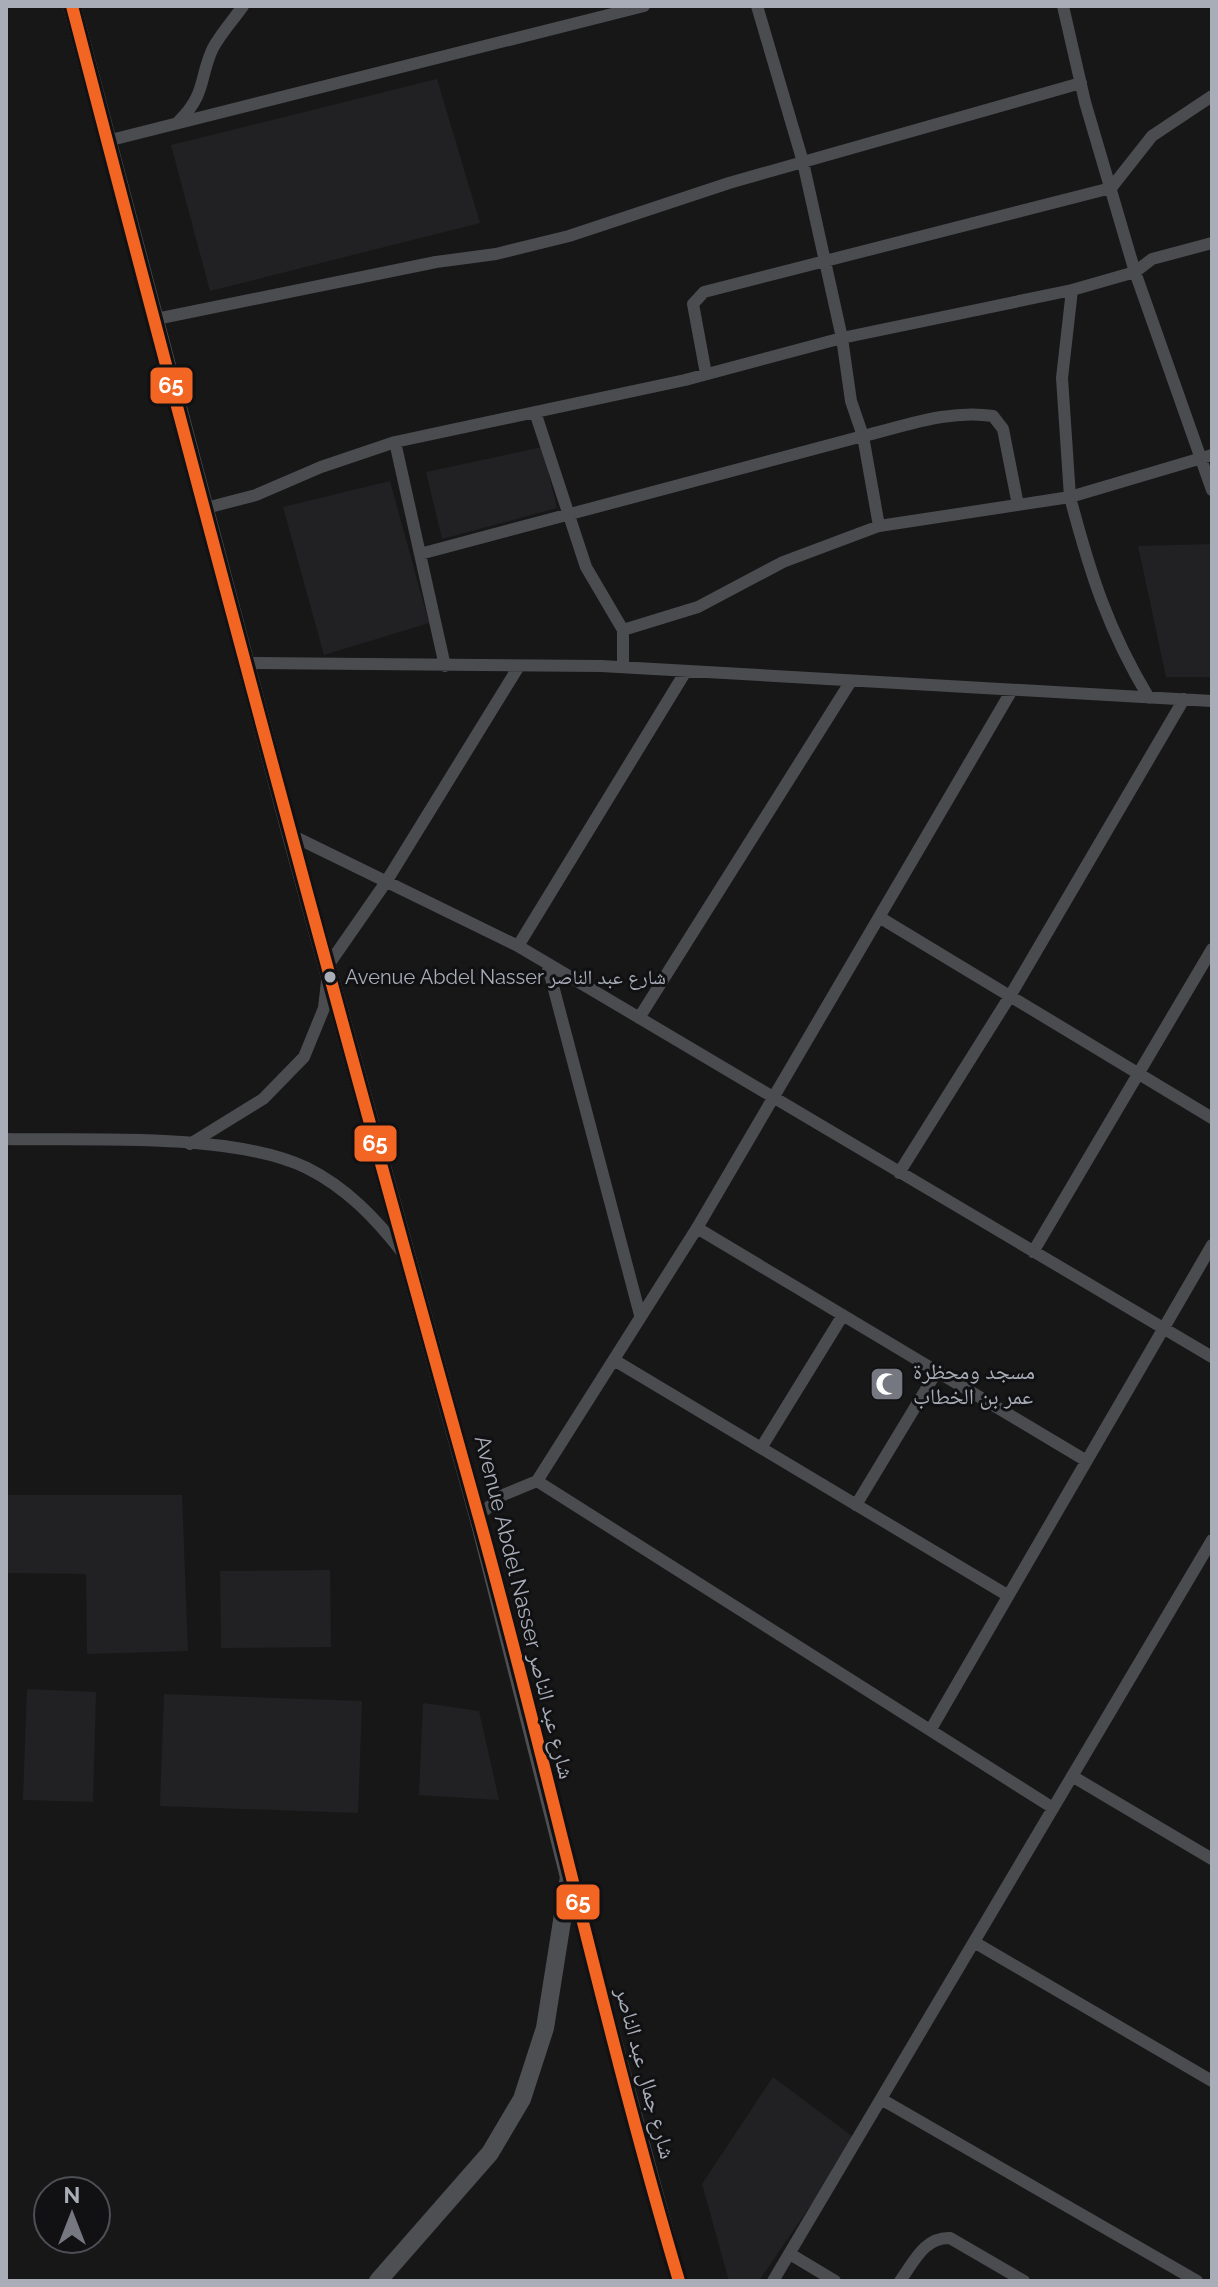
<svg xmlns="http://www.w3.org/2000/svg" width="1218" height="2287" font-family="Raleway,'Noto Naskh Arabic',sans-serif">
<style>
.built{fill:#212123}
.lines{fill:none;stroke-linecap:round;stroke-linejoin:round}
.street{stroke:#4b4c50;stroke-width:12}
.secondary{stroke:#4a4a4e;stroke-width:16}
.primary{stroke:#4d4f52;stroke-width:18}
.bus-1-casing{stroke:#111113;stroke-width:18}
.bus-1{stroke:#f26522;stroke-width:12}
.bus-dot{fill:#a8adb8;stroke:#111113;stroke-width:3}
.labels{text-anchor:middle;dominant-baseline:central;stroke-width:6;stroke-linejoin:round;paint-order:stroke}
.bus-label{font-size:20px;fill:#a8adb8;stroke:#111113;text-anchor:start}
.poi-label{font-size:22px;fill:#a8adb8;stroke:#111113;text-anchor:start}
.street-label{font-size:22px;fill:#a8adb8;stroke:#111113}
.line-badge{stroke:#111113;stroke-width:3}
.badge-label{font-size:22px;text-anchor:middle;font-weight:bold;fill:#fff}
</style>
<rect width="100%" height="100%" fill="#171717"/>
<path class="built" d="M 437,79 L 480,223 L 210,291 L 171,145 Z
M 542,447 L 557,508 L 442,539 L 426,472 Z
M 390,481 L 429,623 L 324,655 L 283,507 Z
M 1212,544 L 1212,677 L 1166,677 L 1138,546 Z
M 6,1495 L 182,1495 L 188,1651 L 87,1654 L 86,1574 L 6,1573 Z
M 330,1570 L 331,1647 L 221,1648 L 220,1571 Z
M 27,1689 L 96,1692 L 93,1802 L 23,1800 Z
M 164,1694 L 362,1701 L 358,1813 L 160,1806 Z
M 423,1703 L 479,1711 L 499,1800 L 419,1795 Z
M 773,2077 L 856,2139 L 759,2281 L 729,2281 L 702,2184 Z"/>
<g class="lines">
<path class="street" d="M 757,6 L 803,162 L 842,338 L 851,401 L 863,436 L 879,526 L 1070,497 C 1090,573 1108,630 1149,698
M 1063,6 L 1085,102 L 1135,272 L 1212,490
M 179,121 C 207,93 199,77 213,48 C 221,33 234,19 243,6
M 107,141 L 644,6
M 1072,290 L 1062,378 L 1070,497 L 1212,455
M 156,319 L 436,262 L 496,254 L 569,236 L 729,183 L 1081,83
M 706,374 L 693,304 L 704,292 L 1111,188 L 1152,136 L 1212,96
M 535,412 L 586,567 L 623,630
M 395,442 L 445,666
M 206,508 L 256,495 L 321,467 L 395,442 L 685,380 L 842,338 L 1072,290 L 1135,272 L 1152,259 L 1212,243
M 420,554 L 863,436 C 905,426 950,409 993,416 L 1003,429 L 1018,505
M 248,663 L 601,666 L 1212,701
M 623,667 L 623,630 L 698,607 L 783,562 L 879,526
M 291,835 L 518,946 L 1212,1357
M 879,917 L 1212,1118
M 518,946 L 686,671
M 547,963 L 640,1315
M 639,1018 L 851,681
M 6,1139 C 91,1141 232,1132 307,1168 C 347,1188 376,1219 402,1252
M 190,1144 L 263,1099 L 304,1057 L 324,1008 L 329,964 L 386,882 L 519,666
M 899,1173 L 1010,996 L 1184,699
M 697,1228 L 1085,1460
M 1033,1252 L 1212,949
M 614,1360 L 1007,1595
M 761,1448 L 843,1315
M 537,1481 L 1053,1808
M 856,1505 L 937,1371
M 478,1516 L 503,1495 L 537,1481 L 697,1228 L 1012,690
M 931,1729 L 1212,1245
M 1072,1776 L 1212,1859
M 974,1942 L 1212,2081
M 881,2099 L 1197,2281
M 790,2254 L 835,2281
M 773,2281 L 1212,1540
M 900,2281 C 914,2262 924,2237 950,2238 L 1024,2281"/>
<path class="secondary" d="M 570,1877 L 679,2281"/>
<path class="primary" d="M 72,6 L 291,835 L 478,1516 L 569,1877 L 545,2028 L 522,2099 L 490,2153 L 378,2281"/>
<g class="bus-1-casing">
<path id="bus-1" d="M 72,6 C 203,510 338,1013 478,1514 C 549,1769 604,2028 679,2281"/>
</g>
<use href="#bus-1" class="bus-1"/>
</g>
<defs>
<g id="mosque-square" transform="scale(1.8)"><rect x="-9" y="-9" width="18" height="18" rx="4" fill="#757880" stroke="#111113"/><path d="M3.5-4.9A6 6 0 1 0 3.5 4.9A5 5 0 1 1 3.5-4.9Z" fill="#fff"/></g>
</defs>
<g fill-rule="evenodd">
<use href="#mosque-square" x="887" y="1384"/>
</g>
<circle class="bus-dot" cx="330" cy="977" r="7"/>
<g class="labels">
<g class="bus-label">
<text x="345" y="977">Avenue Abdel Nasser شارع عبد الناصر</text>
</g>
<g class="poi-label">
<text x="913" y="1371">مسجد ومحظرة<tspan x="913" dy="25">عمر بن الخطاب</tspan></text>
</g>
<g class="street-label">
<text transform="translate(525 1607) rotate(76)">Avenue Abdel Nasser شارع عبد الناصر</text>
<text transform="translate(646 2073) rotate(75)">شارع جمال عبد الناصر</text>
</g>
</g>
<g class="line-badge">
<rect x="149" y="366" width="45" height="39" rx="8" fill="#f26522"/>
<rect x="353" y="1124" width="45" height="39" rx="8" fill="#f26522"/>
<rect x="555" y="1883" width="46" height="38" rx="8" fill="#f26522"/>
</g>
<g class="badge-label">
<text x="171" y="393">65</text>
<text x="375" y="1151">65</text>
<text x="578" y="1910">65</text>
</g>
<rect width="1218" height="2287" fill="none" stroke="#a8adb8" stroke-width="16"/>
<g transform="translate(72 2215)"><circle r="38" fill="#111113" stroke="#4d4f55" stroke-width="2"/>
<path d="M0-6L14 30L0 20L-14 30Z" fill="#757880"/>
<text y="-12" font-size="22" font-weight="bold" text-anchor="middle" fill="#a8adb8">N</text>
</g>
</svg>
